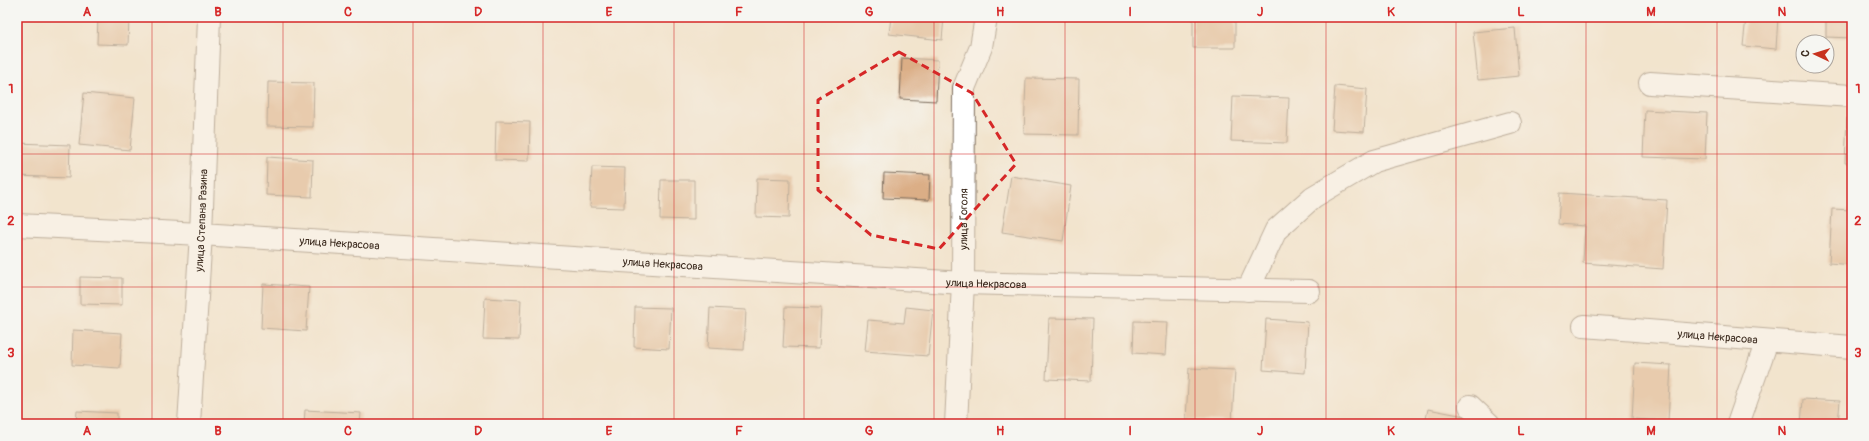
<svg xmlns="http://www.w3.org/2000/svg" width="1869" height="441" font-family="Pangolin,sans-serif">
<style>
.building{fill:#dbae86}
.lines{fill:none;stroke-linecap:round;stroke-linejoin:round}
.minor-casing{stroke:#7b6b5b;stroke-width:24}
.major-casing{stroke:#7b6b5b;stroke-width:24}
.minor{stroke:#fff;stroke-width:22}
.major{stroke:#fff;stroke-width:22}
.marked{fill:none;stroke:#d62828;stroke-width:3;stroke-dasharray:8 5;stroke-linejoin:round}
.grid{fill:none;stroke:#d62828;stroke-width:1;stroke-opacity:0.55}
.labels{text-anchor:middle;dominant-baseline:central;stroke-width:3.5;stroke-linejoin:round;paint-order:stroke}
.street-label{font-size:11px;fill:#3b2a1e;stroke:#f6f6f2}
.neatline{fill:none;stroke:#d62828;stroke-width:1.5}
.grid-label{font-size:13px;text-anchor:middle;font-weight:bold;fill:#d62828}
</style>
<rect width="100%" height="100%" fill="#f6f6f2"/>
<filter id="ink" filterUnits="userSpaceOnUse"><feTurbulence type="fractalNoise" baseFrequency=".025" numOctaves="2"/><feDisplacementMap in="SourceGraphic" scale="8" xChannelSelector="R" yChannelSelector="G"/><feConvolveMatrix kernelMatrix="1 2 1 2 8 2 1 2 1" color-interpolation-filters="sRGB"/></filter>
<filter id="wash" filterUnits="userSpaceOnUse"><feTurbulence type="fractalNoise" baseFrequency=".012" numOctaves="4" result="noise"/><feDisplacementMap in="SourceGraphic" scale="16" xChannelSelector="R" yChannelSelector="G"/><feGaussianBlur stdDeviation="0.9" result="paint"/><feColorMatrix in="noise" values="0 0 0 0 0 0 0 0 0 0 0 0 0 0 0 0 0 1.4 0 .05"/><feComposite in="paint" operator="in"/></filter>
<g filter="url(#wash)">
<rect width="100%" height="100%" fill="#f2e4cd"/>
<g id="blocks">
<path class="building" d="M 98,17 L 129,17 L 128,45 L 97,44 Z
M 891,17 L 944,17 L 942,40 L 889,34 Z
M 1193,17 L 1235,17 L 1235,48 L 1193,48 Z
M 1746,17 L 1778,17 L 1776,49 L 1743,46 Z
M 1826,17 L 1852,17 L 1852,38 L 1826,37 Z
M 1515,28 L 1519,76 L 1478,80 L 1473,32 Z
M 902,58 L 938,60 L 936,101 L 900,99 Z
M 1026,78 L 1079,79 L 1078,135 L 1024,134 Z
M 268,82 L 314,83 L 313,127 L 267,126 Z
M 1335,86 L 1367,89 L 1364,132 L 1332,130 Z
M 84,93 L 135,98 L 130,150 L 79,145 Z
M 1233,96 L 1289,98 L 1287,143 L 1231,141 Z
M 1645,110 L 1707,113 L 1705,159 L 1643,157 Z
M 1847,118 L 1852,118 L 1852,163 L 1845,163 Z
M 496,121 L 530,122 L 529,161 L 495,160 Z
M 17,143 L 70,145 L 69,178 L 17,176 Z
M 267,157 L 313,160 L 312,197 L 266,195 Z
M 592,167 L 625,168 L 624,208 L 590,207 Z
M 884,173 L 930,175 L 929,200 L 883,198 Z
M 1011,176 L 1071,186 L 1063,241 L 1002,232 Z
M 757,178 L 790,179 L 789,218 L 756,217 Z
M 661,180 L 694,180 L 694,220 L 660,219 Z
M 1560,193 L 1667,200 L 1663,269 L 1583,263 L 1585,226 L 1558,224 Z
M 1832,209 L 1852,210 L 1852,265 L 1829,263 Z
M 80,277 L 122,278 L 122,305 L 80,304 Z
M 263,284 L 309,287 L 306,331 L 261,328 Z
M 485,298 L 521,300 L 519,340 L 483,339 Z
M 635,307 L 671,308 L 669,349 L 634,347 Z
M 785,307 L 821,308 L 819,348 L 783,347 Z
M 906,307 L 933,310 L 928,356 L 865,351 L 868,320 L 904,323 Z
M 710,308 L 746,310 L 744,350 L 708,348 Z
M 1049,318 L 1093,319 L 1091,381 L 1046,379 Z
M 1266,319 L 1308,322 L 1305,373 L 1263,370 Z
M 1134,321 L 1168,322 L 1166,355 L 1133,353 Z
M 73,330 L 122,333 L 120,368 L 72,365 Z
M 1635,363 L 1671,365 L 1668,421 L 1632,419 Z
M 1189,368 L 1235,370 L 1232,422 L 1186,419 Z
M 1803,399 L 1840,401 L 1838,424 L 1801,424 Z
M 1428,409 L 1475,418 L 1473,424 L 1425,424 Z
M 305,410 L 361,413 L 360,424 L 304,424 Z
M 77,411 L 117,413 L 117,424 L 76,424 Z"/>
</g>
</g>
<g filter="url(#ink)">
<use href="#blocks" fill-opacity="0" stroke="#7b6b5b" stroke-width="1"/>
<g class="lines">
<g class="minor-casing">
<g id="minor">
<path d="M 1650,83 L 1852,96"/>
<path id="s1" d="M 17,225 L 201,234 L 963,283 L 1309,291"/>
<path d="M 1248,290 L 1276,230 L 1313,197 L 1374,161 L 1510,123"/>
<path id="s2" d="M 1584,326 L 1852,347"/>
<path d="M 1470,406 L 1489,424"/>
<path id="s3" d="M 956,424 L 963,283 L 964,88 L 981,47 L 986,17"/>
<path d="M 1738,424 L 1767,341"/>
</g>
</g>
<g class="major-casing">
<g id="major">
<path id="s4" d="M 189,424 L 201,234 L 209,17"/>
</g>
</g>
<use href="#minor" class="minor"/>
<use href="#major" class="major"/>
</g>
</g>
<path d="M0 0H1869V441H0ZM 899,52 L 972,93 L 1016,164 L 939,249 L 871,235 L 818,190 L 818,100 Z" fill="#f2e4cd" fill-opacity=".55" fill-rule="evenodd"/>
<path class="marked" d="M 899,52 L 972,93 L 1016,164 L 939,249 L 871,235 L 818,190 L 818,100 Z"/>
<path class="grid" d="M 152,17 L 152,424M 283,17 L 283,424M 413,17 L 413,424M 543,17 L 543,424M 674,17 L 674,424M 804,17 L 804,424M 934,17 L 934,424M 1065,17 L 1065,424M 1195,17 L 1195,424M 1326,17 L 1326,424M 1456,17 L 1456,424M 1586,17 L 1586,424M 1717,17 L 1717,424M 17,154 L 1852,154M 17,287 L 1852,287"/>
<g class="labels">
<g class="street-label">
<text stroke="none"><textPath href="#s3" startOffset="205">улица Гоголя</textPath></text>
<text stroke="none"><textPath href="#s4" startOffset="204">улица Степана Разина</textPath></text>
<text stroke="none"><textPath href="#s1" startOffset="323">улица Некрасова</textPath></text>
<text stroke="none"><textPath href="#s1" startOffset="647">улица Некрасова</textPath></text>
<text stroke="none"><textPath href="#s1" startOffset="971">улица Некрасова</textPath></text>
<text stroke="none"><textPath href="#s2" startOffset="134">улица Некрасова</textPath></text>
</g>
</g>
<rect width="1869" height="441" fill="none" stroke="#f6f6f2" stroke-width="44"/>
<g transform="translate(1815 54) rotate(274)"><circle r="19" fill="#f6f6f2" stroke="#aba49d"/>
<path d="M0-3L7 15L0 10L-7 15Z" fill="#c8321e"/>
<text y="-6" font-size="11" font-weight="bold" text-anchor="middle" fill="#3b2a1e">С</text>
</g>
<rect x="22" y="22" width="1825" height="397" class="neatline"/>
<g class="grid-label">
<text x="87" y="16">A</text>
<text x="218" y="16">B</text>
<text x="348" y="16">C</text>
<text x="478" y="16">D</text>
<text x="609" y="16">E</text>
<text x="739" y="16">F</text>
<text x="869" y="16">G</text>
<text x="1000" y="16">H</text>
<text x="1130" y="16">I</text>
<text x="1260" y="16">J</text>
<text x="1391" y="16">K</text>
<text x="1521" y="16">L</text>
<text x="1651" y="16">M</text>
<text x="1782" y="16">N</text>
<text x="11" y="93">1</text>
<text x="1858" y="93">1</text>
<text x="11" y="225">2</text>
<text x="1858" y="225">2</text>
<text x="11" y="357">3</text>
<text x="1858" y="357">3</text>
<text x="87" y="435">A</text>
<text x="218" y="435">B</text>
<text x="348" y="435">C</text>
<text x="478" y="435">D</text>
<text x="609" y="435">E</text>
<text x="739" y="435">F</text>
<text x="869" y="435">G</text>
<text x="1000" y="435">H</text>
<text x="1130" y="435">I</text>
<text x="1260" y="435">J</text>
<text x="1391" y="435">K</text>
<text x="1521" y="435">L</text>
<text x="1651" y="435">M</text>
<text x="1782" y="435">N</text>
</g>
</svg>
